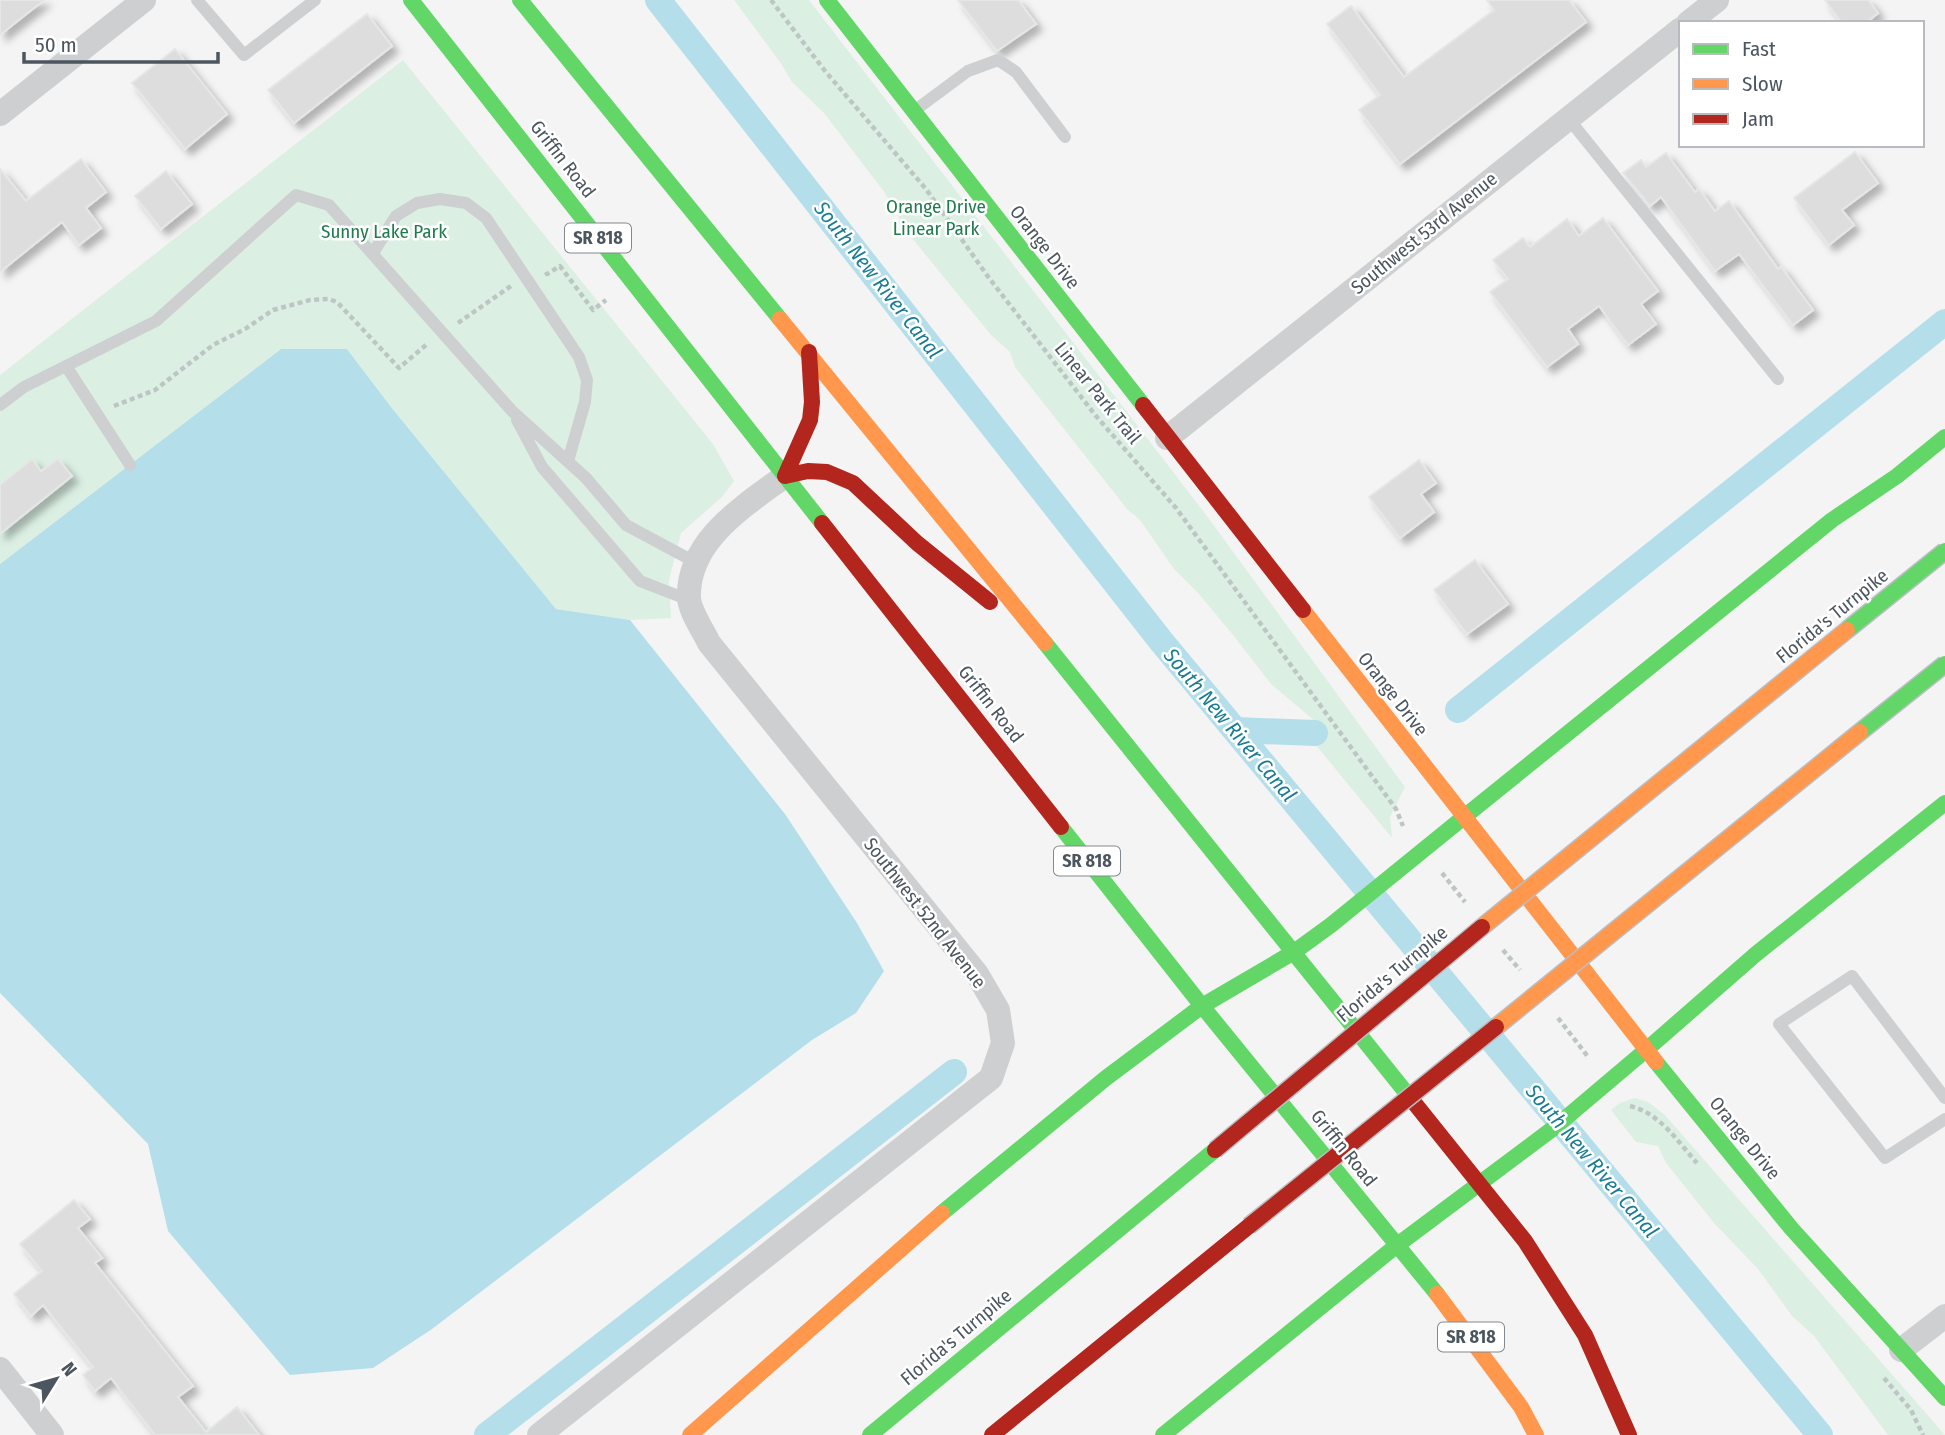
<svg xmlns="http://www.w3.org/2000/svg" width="1945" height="1435" font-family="'Fira Sans Condensed',sans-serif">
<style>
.green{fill:#dbf0e3}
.water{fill:#b4dfea}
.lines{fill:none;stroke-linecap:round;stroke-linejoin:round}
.canal{stroke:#b4dfea;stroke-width:26}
.building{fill:#ddddde;stroke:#e5e6e6;stroke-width:2;filter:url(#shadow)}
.path{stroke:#bdc6c4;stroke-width:4.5;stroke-dasharray:5 3.5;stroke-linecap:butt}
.lane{stroke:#cecfd1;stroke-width:12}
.street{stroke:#cecfd1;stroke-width:24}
.fast{stroke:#63d668;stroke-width:16}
.slow{stroke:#ff974d;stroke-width:16}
.jam{stroke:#b3261e;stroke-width:16}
.fast-bridge-casing{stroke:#babec2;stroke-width:19;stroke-linecap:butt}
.slow-bridge-casing{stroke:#babec2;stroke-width:19;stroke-linecap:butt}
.jam-bridge-casing{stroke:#babec2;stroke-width:19;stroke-linecap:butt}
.fast-bridge{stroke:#63d668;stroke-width:16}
.slow-bridge{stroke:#ff974d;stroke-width:16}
.jam-bridge{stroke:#b3261e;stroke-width:16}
.labels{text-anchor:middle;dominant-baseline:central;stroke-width:5;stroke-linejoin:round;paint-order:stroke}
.shield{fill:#fff;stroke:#82898f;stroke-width:2}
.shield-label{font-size:18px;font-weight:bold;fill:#4c565f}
.street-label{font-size:19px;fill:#4c565f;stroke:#fff}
.park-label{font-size:19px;fill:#217c4d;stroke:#fff}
.water-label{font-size:21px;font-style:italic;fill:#197c94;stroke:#fff}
</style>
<defs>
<filter id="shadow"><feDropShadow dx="6" dy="6" stdDeviation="3.5" flood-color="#0004"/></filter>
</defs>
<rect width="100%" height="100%" fill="#f4f4f4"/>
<path class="green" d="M 734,0 L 809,0 L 1204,512 L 1405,787 L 1390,817 L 1392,838 L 1315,744 L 1316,722 L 1271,684 L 1233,635 L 1199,594 L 1174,569 L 1140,520 L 1127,509 L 1015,367 L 1010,352 L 991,335 L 907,232 L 885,193 L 824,113 L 792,82 L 780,62 Z
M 403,60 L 713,444 L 734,481 L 722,497 L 681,533 L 669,580 L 671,618 L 630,620 L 556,609 L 391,407 L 347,349 L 281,349 L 0,564 L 0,375 Z
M 1635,1098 L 1648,1102 L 1665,1115 L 1945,1435 L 1888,1435 L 1814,1336 L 1792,1316 L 1758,1269 L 1714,1223 L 1666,1163 L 1658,1146 L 1636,1142 L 1611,1110 L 1620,1103 Z"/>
<path class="water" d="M 281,349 L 347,349 L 391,407 L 556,609 L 630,620 L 785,814 L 857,923 L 884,971 L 856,1013 L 812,1040 L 432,1329 L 373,1368 L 290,1375 L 168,1231 L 148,1144 L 0,993 L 0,564 Z"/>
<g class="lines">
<path class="canal" d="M 658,0 L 1161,641 L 1820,1435
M 1458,710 L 1945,322
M 1235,730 L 1315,733
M 487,1435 L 954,1072"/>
</g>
<path class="building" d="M 0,0 L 44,0 L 0,35 Z
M 958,0 L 1018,0 L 1036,24 L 997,51 Z
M 1487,0 L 1569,0 L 1586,22 L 1400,164 L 1359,110 L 1380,95 L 1327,24 L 1351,6 L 1404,77 L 1494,10 Z
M 1825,0 L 1868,0 L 1878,13 L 1866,23 L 1842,23 Z
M 367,14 L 392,46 L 294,123 L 268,90 Z
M 175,49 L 227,114 L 185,149 L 132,83 Z
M 1855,152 L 1878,183 L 1842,210 L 1854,225 L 1829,245 L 1794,198 Z
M 1666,153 L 1695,192 L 1699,189 L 1715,211 L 1729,201 L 1778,269 L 1781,267 L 1813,310 L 1793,325 L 1739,254 L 1715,271 L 1661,197 L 1650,206 L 1623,173 L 1641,160 L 1646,167 Z
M 81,159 L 106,192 L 86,208 L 101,228 L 79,245 L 62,222 L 0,272 L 0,169 L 26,201 Z
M 166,171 L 192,204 L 161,229 L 135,196 Z
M 1603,218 L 1658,291 L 1641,304 L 1656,324 L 1628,345 L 1599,306 L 1568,329 L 1578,344 L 1547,367 L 1490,292 L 1508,279 L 1493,260 L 1523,238 L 1530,247 L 1567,219 L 1579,236 Z
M 32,459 L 41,471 L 58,459 L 72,476 L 0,534 L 0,485 Z
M 1419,460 L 1436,483 L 1421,494 L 1434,512 L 1400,538 L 1369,497 Z
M 1475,560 L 1508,604 L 1467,634 L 1434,590 Z
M 74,1200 L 90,1219 L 78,1228 L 102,1258 L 95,1263 L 193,1386 L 178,1397 L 206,1432 L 237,1407 L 259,1435 L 155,1435 L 111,1378 L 95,1391 L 83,1375 L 93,1367 L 43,1305 L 31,1316 L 14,1294 L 42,1271 L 20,1244 Z"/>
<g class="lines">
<path class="path" d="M 771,0 L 825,71 L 926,189 L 989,278 L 1096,416 L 1176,508 L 1396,809 L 1403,826
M 546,272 L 547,274 L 560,266 L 593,310 L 606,300
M 458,323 L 511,286
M 114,406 L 155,390 L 213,345 L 245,329 L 273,310 L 310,300 L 329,299 L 337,302 L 399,368 L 426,345
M 1442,873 L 1465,902
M 1503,950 L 1520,970
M 1558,1018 L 1589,1058
M 1630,1106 C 1660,1113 1678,1142 1697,1163
M 1884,1378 L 1911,1410 L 1923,1435"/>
<path class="lane" d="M 197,0 L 244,55 L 315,0
M 914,111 L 968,71 L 998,60 L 1016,72 L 1065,137
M 1568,118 L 1778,379
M 373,253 L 396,216 L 417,203 L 440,199 L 466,203 L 486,218 L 579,357 L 587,380 L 585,402 L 568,461
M 66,366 L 130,465
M 0,405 L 24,387 L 156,321 L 296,195 L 329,205 L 512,411 L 586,478 L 626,525 L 695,562
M 517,420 L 542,467 L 640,581 L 689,600
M 1945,1098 L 1852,976 L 1779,1024 L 1885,1158 L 1945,1119"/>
<path class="street" d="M 1688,23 L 1717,0
M 0,114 L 144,0
M 1167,438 L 1681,29
M 1901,1350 L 1945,1316
M 0,1369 L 52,1435
M 539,1435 L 991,1078 L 1003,1043 L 998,1010 L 977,974 L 709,643 C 703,630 690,612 689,598 C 687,541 744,506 785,476"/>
<path class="fast" d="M 411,0 L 822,523
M 520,0 L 780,319
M 827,0 L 1143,405
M 1045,643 L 1412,1100
M 1464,817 L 1832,520 L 1897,476 L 1945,437
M 1061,827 L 1202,1006 L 1437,1294
M 1202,1006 L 1294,952 L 1331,925 L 1464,817
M 1646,1050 L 1756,954 L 1945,803
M 1656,1062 L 1791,1228 L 1945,1398
M 942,1213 L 1106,1078 L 1202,1006
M 1396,1246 L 1555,1127 L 1646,1050
M 870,1435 L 1215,1150
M 1163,1435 L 1396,1246"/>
<path class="slow" d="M 780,319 L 1045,643
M 1303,610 L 1656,1062
M 1437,1294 L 1521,1407 L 1536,1435
M 690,1435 L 942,1213"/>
<path class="jam" d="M 1143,405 L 1303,610
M 785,476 L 808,471 L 827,472 L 853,483 L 917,543 L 990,602
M 785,476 L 810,420 L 812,402 L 809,352
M 822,523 L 1061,827
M 1412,1100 L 1525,1241 L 1585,1335 L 1629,1435
M 992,1435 L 1249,1226"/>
<g class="fast-bridge-casing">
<path id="fast-bridge" d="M 1847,630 L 1945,551
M 1860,732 L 1945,664"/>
</g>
<g class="slow-bridge-casing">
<path id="slow-bridge" d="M 1482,927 L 1847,630
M 1496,1027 L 1860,732"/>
</g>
<g class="jam-bridge-casing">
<path id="jam-bridge" d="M 1215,1150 L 1482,927
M 1249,1226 L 1496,1027"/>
</g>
<use href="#fast-bridge" class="fast-bridge"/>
<use href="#slow-bridge" class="slow-bridge"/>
<use href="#jam-bridge" class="jam-bridge"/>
</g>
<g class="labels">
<g class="shield">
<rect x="565" y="223.5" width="66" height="29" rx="5"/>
<rect x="1054" y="846.5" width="66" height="29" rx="5"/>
<rect x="1438" y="1322.5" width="66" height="29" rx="5"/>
</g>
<g class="shield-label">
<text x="598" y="238">SR 818</text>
<text x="1087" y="861">SR 818</text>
<text x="1471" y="1337">SR 818</text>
</g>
<g class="street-label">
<text transform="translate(563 159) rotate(52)">Griffin Road</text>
<text transform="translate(1424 233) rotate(-39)">Southwest 53rd Avenue</text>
<text transform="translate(1045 247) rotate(52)">Orange Drive</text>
<text transform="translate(1098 393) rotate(51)">Linear Park Trail</text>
<text transform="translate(1832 616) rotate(-39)">Florida's Turnpike</text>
<text transform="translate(1393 694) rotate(52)">Orange Drive</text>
<text transform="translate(991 704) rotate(52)">Griffin Road</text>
<text transform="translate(925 913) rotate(52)">Southwest 52nd Avenue</text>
<text transform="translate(1392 974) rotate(-40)">Florida's Turnpike</text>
<text transform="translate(1745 1138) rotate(51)">Orange Drive</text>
<text transform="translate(1344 1148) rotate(51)">Griffin Road</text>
<text transform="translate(956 1337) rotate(-40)">Florida's Turnpike</text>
</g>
<g class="park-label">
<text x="936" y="206">Orange Drive<tspan x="936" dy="22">Linear Park</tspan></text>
<text x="384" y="231">Sunny Lake Park</text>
</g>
<g class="water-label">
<text transform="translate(878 280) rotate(52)">South New River Canal</text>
<text transform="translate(1230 725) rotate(50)">South New River Canal</text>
<text transform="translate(1592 1161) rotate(50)">South New River Canal</text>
</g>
</g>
<rect x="1679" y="21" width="245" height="126" fill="#ffffff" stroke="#b7bbbf" stroke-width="2"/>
<rect x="1693" y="44" width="35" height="10" fill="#63d668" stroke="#b7bbbf" stroke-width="2"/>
<text x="1742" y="56" font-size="21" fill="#4c565f">Fast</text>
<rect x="1693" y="79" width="35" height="10" fill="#ff974d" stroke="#b7bbbf" stroke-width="2"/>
<text x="1742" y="91" font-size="21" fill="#4c565f">Slow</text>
<rect x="1693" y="114" width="35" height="10" fill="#b3261e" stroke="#b7bbbf" stroke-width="2"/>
<text x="1742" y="126" font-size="21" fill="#4c565f">Jam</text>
<g transform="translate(56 1379) rotate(53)" stroke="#ffffff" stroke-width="5" paint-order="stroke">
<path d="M0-5L12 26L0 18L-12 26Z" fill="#4c565f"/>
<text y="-10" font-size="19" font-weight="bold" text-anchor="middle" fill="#4c565f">N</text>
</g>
<path d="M24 52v10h194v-10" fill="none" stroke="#4c565f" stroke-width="3.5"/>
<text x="35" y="52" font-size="21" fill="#4c565f" stroke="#ffffff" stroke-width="5" paint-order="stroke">50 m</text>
</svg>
